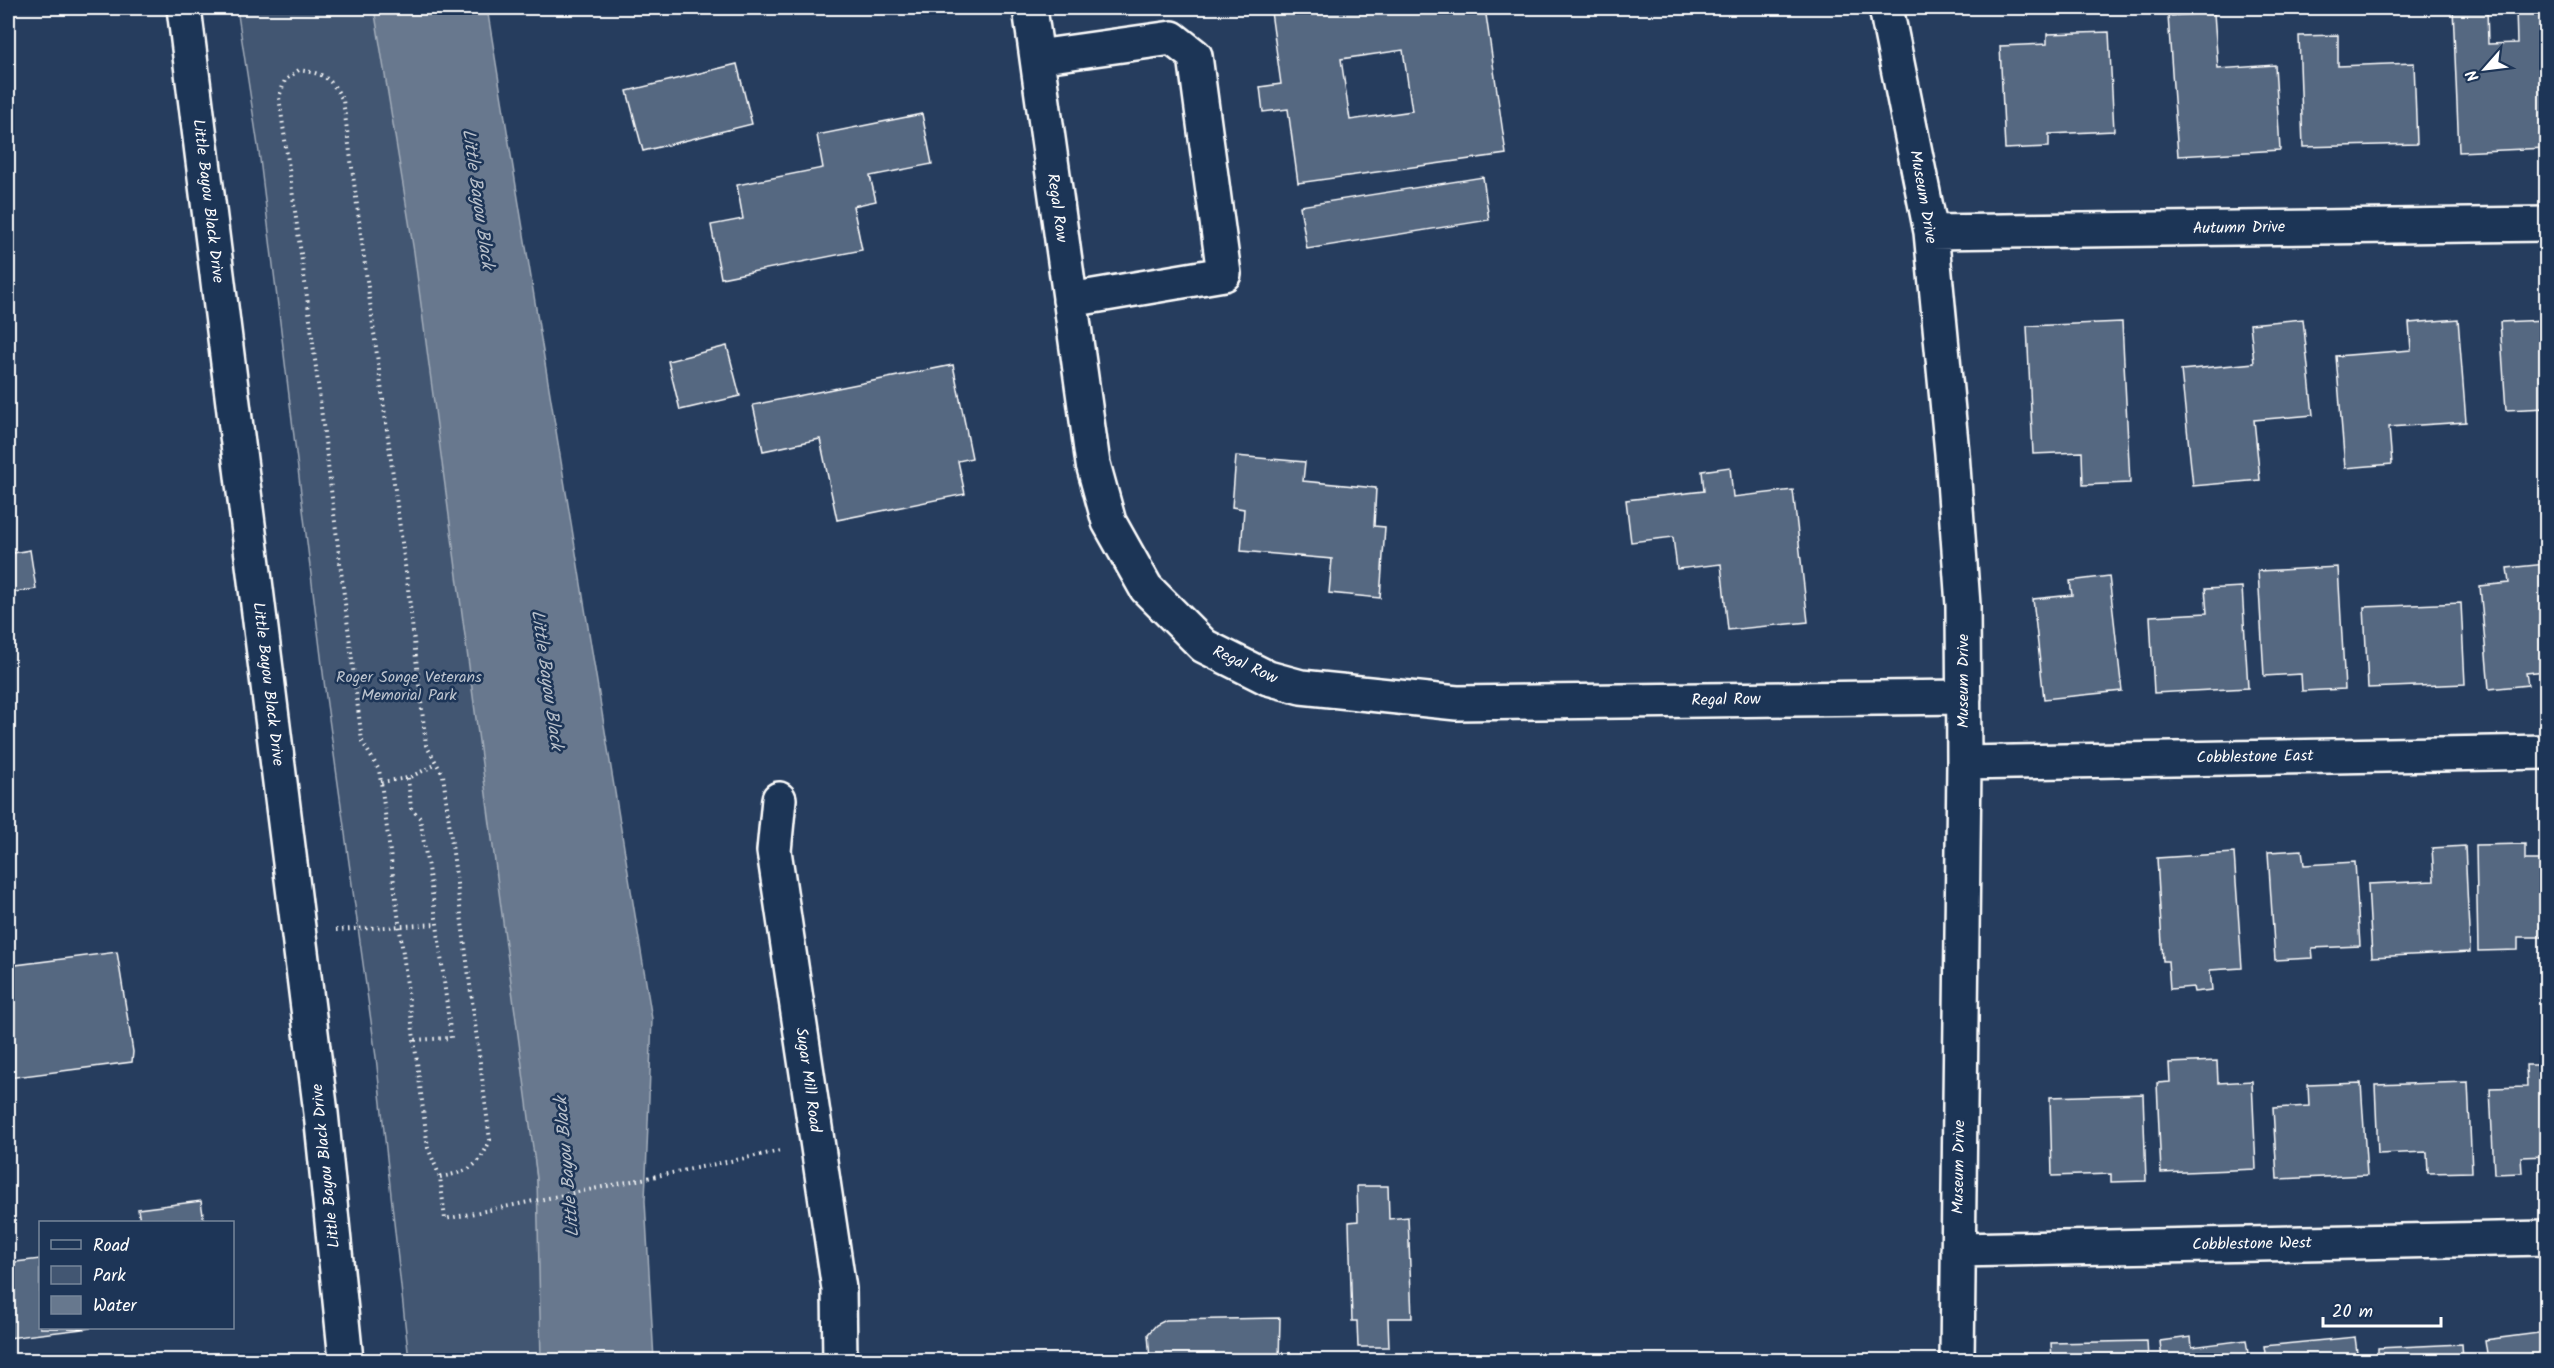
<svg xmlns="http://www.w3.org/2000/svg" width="2554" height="1368" font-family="Kalam,sans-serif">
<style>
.green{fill:#425672;stroke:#a0aab8;stroke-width:1.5}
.water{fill:#67788e;stroke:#a4aebb;stroke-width:1.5}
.building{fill:#556781;stroke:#fff;stroke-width:1.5;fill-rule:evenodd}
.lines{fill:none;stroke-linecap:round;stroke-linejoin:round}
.minor-casing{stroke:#fff;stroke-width:38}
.major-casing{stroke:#fff;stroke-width:38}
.path{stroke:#fff;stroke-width:4;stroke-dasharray:1.5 4.5;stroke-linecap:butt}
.minor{stroke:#1d3557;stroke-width:33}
.major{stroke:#1d3557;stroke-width:33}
.labels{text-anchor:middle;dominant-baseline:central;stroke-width:5;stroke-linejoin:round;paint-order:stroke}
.street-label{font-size:16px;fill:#fff;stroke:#1d3557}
.park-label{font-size:16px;fill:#bdc4ce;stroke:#1d3557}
.water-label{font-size:18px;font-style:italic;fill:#bbc2cc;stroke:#1d3557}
</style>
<rect width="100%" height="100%" fill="#263d5e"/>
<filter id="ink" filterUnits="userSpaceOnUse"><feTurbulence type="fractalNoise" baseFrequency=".0167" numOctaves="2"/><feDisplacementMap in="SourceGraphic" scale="12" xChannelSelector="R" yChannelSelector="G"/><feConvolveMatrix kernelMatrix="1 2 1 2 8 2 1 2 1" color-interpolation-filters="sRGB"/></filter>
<g filter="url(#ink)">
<path class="green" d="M 237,8 L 404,8 L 481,590 L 554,1360 L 409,1360 L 376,1057 L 326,697 L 260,159 Z"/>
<path class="water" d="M 374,8 L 487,8 L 652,1019 L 645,1201 L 654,1360 L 541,1360 L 537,1178 L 414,252 Z"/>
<path class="building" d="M 1304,8 L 1485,8 L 1506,154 L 1298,183 L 1288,109 L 1263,112 L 1260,87 L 1281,84 L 1271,12 ZM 1403,50 L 1412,111 L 1350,120 L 1341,59 Z
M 2453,8 L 2487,8 L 2488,44 L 2517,43 L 2516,8 L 2546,8 L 2546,148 L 2459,152 Z
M 2214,13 L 2218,69 L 2275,65 L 2280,150 L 2178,156 L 2168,16 Z
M 2109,32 L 2114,131 L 2049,134 L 2049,147 L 2005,149 L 2000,46 L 2047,44 L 2047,34 Z
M 2338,35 L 2338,66 L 2414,63 L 2417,144 L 2303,147 L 2299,36 Z
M 737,64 L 752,124 L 643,151 L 627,91 Z
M 922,114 L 932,164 L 870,176 L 876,201 L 853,206 L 862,250 L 721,278 L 711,225 L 743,219 L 737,185 L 823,168 L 817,135 Z
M 1483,177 L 1489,220 L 1307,249 L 1300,206 Z
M 2303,319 L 2313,415 L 2254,420 L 2260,480 L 2193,486 L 2181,370 L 2254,363 L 2250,324 Z
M 2458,319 L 2466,422 L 2389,427 L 2392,464 L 2345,468 L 2336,356 L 2411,350 L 2409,323 Z
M 2546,320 L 2546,408 L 2506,410 L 2500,322 Z
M 2122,322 L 2130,483 L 2083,485 L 2082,452 L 2033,454 L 2027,326 Z
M 727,346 L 740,396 L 680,410 L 668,361 Z
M 953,365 L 972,458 L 958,461 L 965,494 L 837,520 L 820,439 L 763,451 L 753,405 Z
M 1236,456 L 1305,462 L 1303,481 L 1376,488 L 1374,526 L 1385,527 L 1380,598 L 1329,593 L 1332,559 L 1241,551 L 1244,509 L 1232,507 Z
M 1730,467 L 1733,497 L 1793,490 L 1808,622 L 1728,630 L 1721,564 L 1677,569 L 1673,537 L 1631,542 L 1626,500 L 1704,491 L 1702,471 Z
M 30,550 L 36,589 L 8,593 L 8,554 Z
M 2546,564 L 2546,671 L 2526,673 L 2528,685 L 2489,689 L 2480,586 L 2509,583 L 2507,568 Z
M 2338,567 L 2345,689 L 2302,691 L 2301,674 L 2264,676 L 2258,571 Z
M 2109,576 L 2122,691 L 2044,699 L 2033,599 L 2072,595 L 2070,581 Z
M 2242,587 L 2248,688 L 2154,693 L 2150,616 L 2207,613 L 2205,589 Z
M 2461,603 L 2465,684 L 2368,688 L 2364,607 Z
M 2525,844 L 2525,860 L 2546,860 L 2546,937 L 2518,937 L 2518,950 L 2478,951 L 2476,845 Z
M 2465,846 L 2470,952 L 2372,957 L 2368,884 L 2434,881 L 2432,848 Z
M 2302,850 L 2304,865 L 2355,862 L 2360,946 L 2312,948 L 2313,958 L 2275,960 L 2268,852 Z
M 2234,853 L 2242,968 L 2210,970 L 2212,990 L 2194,992 L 2193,987 L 2170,989 L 2168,961 L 2163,961 L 2157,858 Z
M 117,952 L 133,1052 L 132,1062 L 8,1078 L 8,966 Z
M 2217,1061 L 2218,1083 L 2252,1081 L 2256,1169 L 2161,1173 L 2157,1083 L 2170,1082 L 2169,1063 Z
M 2526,1065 L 2546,1065 L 2546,1156 L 2521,1157 L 2522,1173 L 2494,1174 L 2490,1088 L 2527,1087 Z
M 2468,1082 L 2472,1172 L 2428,1173 L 2427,1152 L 2378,1154 L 2375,1085 Z
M 2361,1083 L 2367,1175 L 2277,1179 L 2273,1108 L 2309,1106 L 2308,1085 Z
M 2143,1094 L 2146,1181 L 2111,1182 L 2111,1174 L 2052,1176 L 2050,1097 Z
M 1357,1186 L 1388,1186 L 1389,1219 L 1408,1217 L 1412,1318 L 1388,1318 L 1389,1347 L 1358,1347 L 1357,1321 L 1352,1321 L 1349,1222 L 1358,1221 Z
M 201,1201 L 204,1222 L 140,1222 L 138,1209 Z
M 40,1259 L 40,1328 L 91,1328 L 8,1338 L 8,1263 Z
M 1280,1318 L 1279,1360 L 1150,1360 L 1148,1334 L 1156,1325 L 1166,1320 Z
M 2546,1332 L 2546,1360 L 2488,1360 L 2485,1340 Z
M 2191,1337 L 2192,1347 L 2246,1340 L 2249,1360 L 2162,1360 L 2160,1341 Z
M 2355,1337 L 2358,1360 L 2266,1360 L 2264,1346 Z
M 2147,1341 L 2148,1360 L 2052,1360 L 2051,1343 Z
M 2461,1344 L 2462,1360 L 2378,1360 L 2378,1348 Z"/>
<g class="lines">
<g class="minor-casing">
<path id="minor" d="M 1030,8 L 1093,464 L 1109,522 L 1146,588 L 1204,646 L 1268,678 L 1301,687 L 1457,703 L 1964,697
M 1886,8 L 1931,232 L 1952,453 L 1963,605 L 1964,763 L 1957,1360
M 1037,57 L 1172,38 L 1195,56 L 1224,274 L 1070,300
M 1931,232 L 2546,224
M 1964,763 L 2546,752
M 779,799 L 774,851 L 839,1289 L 840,1360
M 1958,1250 L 2546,1238"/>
</g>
<g class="major-casing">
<path id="major" d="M 184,8 L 321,1113 L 346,1360"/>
</g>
<path class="path" d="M 408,778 L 411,808 L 420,818 L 437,924 L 451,1038 L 413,1040
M 381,782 L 408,778 L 437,764
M 336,930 L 437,924
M 440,1177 C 470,1171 478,1168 490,1140 L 443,775 L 426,745 L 407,580 L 343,100 C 329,77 326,74 299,70 L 285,80 L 279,97 L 309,311 L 362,741 L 379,770 L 381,782 L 428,1148 L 440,1177 L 445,1219 L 780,1151"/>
<use href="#minor" class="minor"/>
<use href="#major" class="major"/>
</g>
</g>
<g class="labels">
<g class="street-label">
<text transform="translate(1923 197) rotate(80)">Museum Drive</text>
<text transform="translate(208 201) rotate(83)">Little Bayou Black Drive</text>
<text transform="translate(1057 208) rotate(82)">Regal Row</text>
<text transform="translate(2239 228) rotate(-1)">Autumn Drive</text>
<text transform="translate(1245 665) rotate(25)">Regal Row</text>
<text transform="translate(1963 681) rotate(-90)">Museum Drive</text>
<text transform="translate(268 684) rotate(83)">Little Bayou Black Drive</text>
<text transform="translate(1726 700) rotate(-1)">Regal Row</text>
<text transform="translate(2255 757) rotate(-1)">Cobblestone East</text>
<text transform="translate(808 1080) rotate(82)">Sugar Mill Road</text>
<text transform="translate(326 1166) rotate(-96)">Little Bayou Black Drive</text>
<text transform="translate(1959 1167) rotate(-89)">Museum Drive</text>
<text transform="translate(2252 1244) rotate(-1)">Cobblestone West</text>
</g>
<g class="park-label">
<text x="409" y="677">Roger Songe Veterans<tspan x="409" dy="18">Memorial Park</tspan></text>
</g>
<g class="water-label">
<text transform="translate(477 199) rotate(82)">Little Bayou Black</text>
<text transform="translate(546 680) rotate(82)">Little Bayou Black</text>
<text transform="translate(568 1167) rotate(-95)">Little Bayou Black</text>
</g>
</g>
<rect width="2554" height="1368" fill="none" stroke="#1d3557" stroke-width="30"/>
<rect x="15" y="15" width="2524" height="1338" fill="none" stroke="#fff" stroke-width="2" filter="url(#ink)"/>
<rect x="39" y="1221" width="195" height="108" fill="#1d3557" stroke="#77869a" stroke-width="1.5"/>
<rect x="51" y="1240" width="30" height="9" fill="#1d3557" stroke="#77869a" stroke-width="1.5"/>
<text x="93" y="1251" font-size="18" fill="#ffffff">Road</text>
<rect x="51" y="1266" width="30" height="18" fill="#425672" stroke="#77869a" stroke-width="1.5"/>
<text x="93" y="1281" font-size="18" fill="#ffffff">Park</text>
<rect x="51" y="1296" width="30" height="18" fill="#67788e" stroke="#77869a" stroke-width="1.5"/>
<text x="93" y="1311" font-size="18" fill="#ffffff">Water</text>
<g transform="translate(2485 69) rotate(242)" stroke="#1d3557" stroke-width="4.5" paint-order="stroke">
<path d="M0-4.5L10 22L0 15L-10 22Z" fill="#ffffff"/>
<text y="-9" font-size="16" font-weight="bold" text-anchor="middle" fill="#ffffff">N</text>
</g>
<path d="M2323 1317v9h118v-9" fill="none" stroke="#ffffff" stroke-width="3"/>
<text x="2332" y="1317" font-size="18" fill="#ffffff" stroke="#1d3557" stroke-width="4.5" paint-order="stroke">20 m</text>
</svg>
